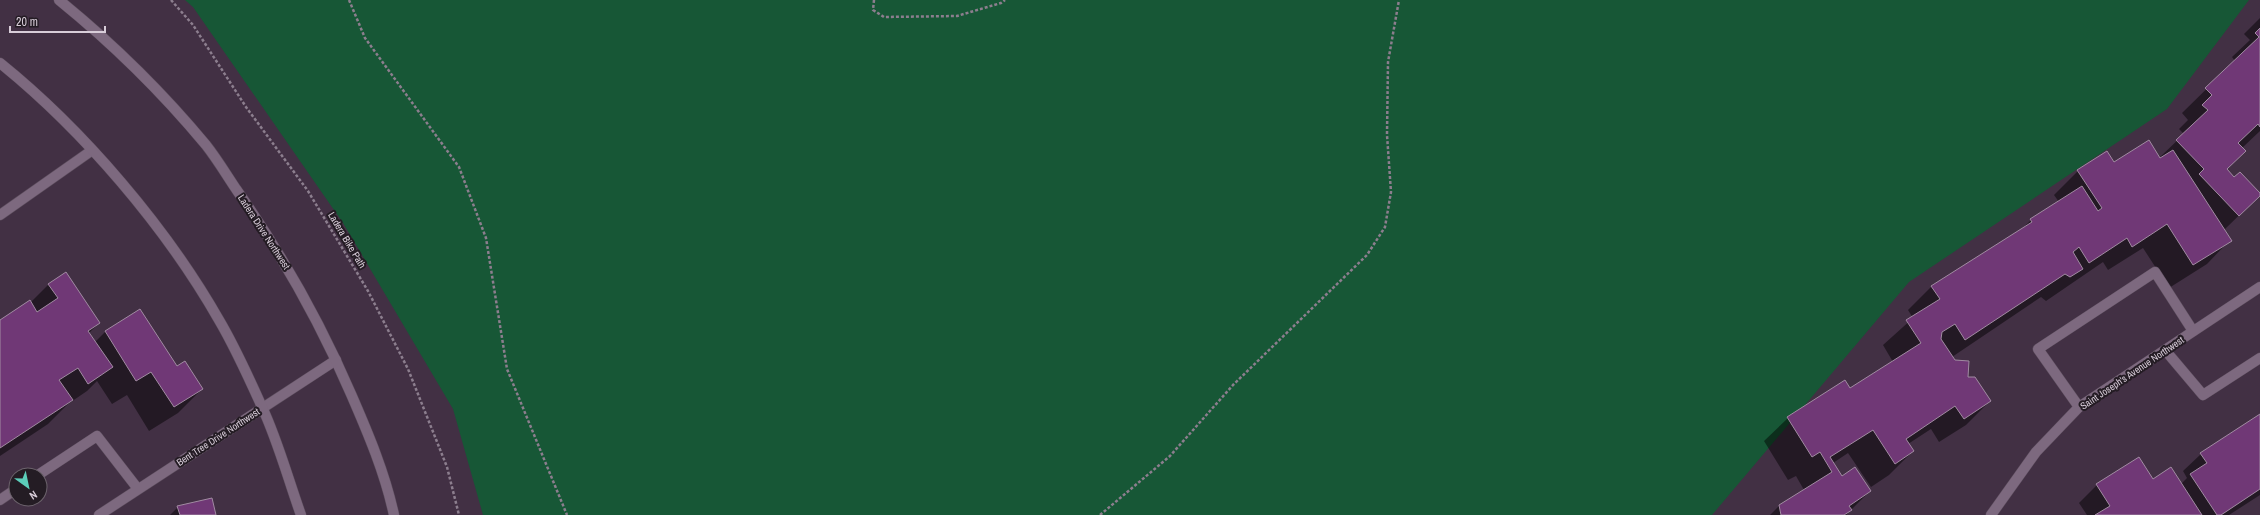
<svg xmlns="http://www.w3.org/2000/svg" width="2260" height="515" font-family="'Archivo Narrow',sans-serif">
<style>
.green{fill:#175736}
.shadow{fill:#0007}
.building{fill:#703876;stroke:#a18ba2}
.lines{fill:none;stroke-linecap:round;stroke-linejoin:round}
.service-casing{stroke:#5d4e5e;stroke-width:11}
.minor-casing{stroke:#5d4e5e;stroke-width:11}
.tertiary-casing{stroke:#5d4e5e;stroke-width:11}
.path{stroke:#8c7e8e;stroke-width:2.5;stroke-dasharray:3 2;stroke-linecap:butt}
.service{stroke:#7d697f;stroke-width:10}
.minor{stroke:#7d697f;stroke-width:10}
.tertiary{stroke:#7d697f;stroke-width:10}
.labels{text-anchor:middle;dominant-baseline:central;stroke-width:4;stroke-linejoin:round;paint-order:stroke}
.street-label{font-size:10px;fill:#d8cdd9;stroke:#241c24}
</style>
<rect width="100%" height="100%" fill="#423044"/>
<path class="green" d="M 185,0 L 2249,0 L 2167,109 L 1909,282 L 1712,515 L 483,515 L 453,409 L 343,223 L 193,7 Z"/>
<path class="shadow" d="M 2260,18 L 2260,131 L 2242,148 L 2226,170 L 2234,178 L 2260,195 L 2224,230 L 2230,240 L 2207,264 L 2169,288 L 2143,248 L 2108,270 L 2103,262 L 2046,301 L 2041,297 L 1952,357 L 1967,378 L 1990,401 L 1966,425 L 1939,442 L 1931,429 L 1908,444 L 1913,451 L 1889,475 L 1871,487 L 1848,453 L 1833,463 L 1842,477 L 1870,491 L 1846,515 L 1770,515 L 1779,506 L 1804,490 L 1796,476 L 1788,480 L 1764,441 L 1788,418 L 1850,389 L 1893,362 L 1883,345 L 1913,318 L 1908,310 L 1932,286 L 2021,230 L 2031,220 L 2059,202 L 2054,195 L 2078,171 L 2114,163 L 2159,158 L 2184,134 L 2179,129 L 2188,120 L 2182,113 L 2235,61 L 2232,57 L 2250,40 L 2244,34 Z
M 66,273 L 99,323 L 89,333 L 95,342 L 105,332 L 140,310 L 176,367 L 202,389 L 178,413 L 149,431 L 127,395 L 112,404 L 97,381 L 87,391 L 68,404 L 48,424 L 0,456 L 0,321 L 30,303 L 48,285 Z
M 2260,415 L 2260,495 L 2229,515 L 2087,515 L 2079,503 L 2097,485 L 2138,458 L 2153,481 L 2181,484 L 2187,478 L 2183,471 L 2201,454 Z
M 178,507 L 215,515 L 170,515 Z"/>
<path class="building" d="M 2260,28 L 2260,127 L 2258,124 L 2238,143 L 2246,151 L 2227,169 L 2234,177 L 2240,172 L 2260,193 L 2260,196 L 2239,216 L 2199,174 L 2204,169 L 2176,140 L 2208,110 L 2202,105 L 2212,95 L 2205,88 L 2259,37 L 2255,33 Z
M 2149,140 L 2160,158 L 2173,150 L 2232,241 L 2193,265 L 2167,224 L 2132,247 L 2127,238 L 2089,263 L 2079,247 L 2073,252 L 2083,269 L 2070,277 L 2065,274 L 1965,340 L 1955,324 L 1942,332 L 1941,339 L 1955,360 L 1969,361 L 1968,377 L 1975,377 L 1991,401 L 1964,419 L 1955,406 L 1906,439 L 1914,451 L 1895,464 L 1873,430 L 1830,457 L 1842,476 L 1855,467 L 1871,491 L 1849,506 L 1852,510 L 1844,515 L 1781,515 L 1779,505 L 1832,472 L 1820,452 L 1812,457 L 1787,417 L 1845,380 L 1850,388 L 1921,343 L 1906,320 L 1940,299 L 1931,286 L 2032,222 L 2030,219 L 2082,186 L 2098,211 L 2102,208 L 2077,170 L 2107,151 L 2114,162 Z
M 66,272 L 100,323 L 88,331 L 113,367 L 88,384 L 78,368 L 59,380 L 73,400 L 0,448 L 0,320 L 30,300 L 37,312 L 58,298 L 48,284 Z
M 140,309 L 177,366 L 185,361 L 203,389 L 174,407 L 151,372 L 136,381 L 105,331 Z
M 2260,414 L 2260,489 L 2221,515 L 2217,515 L 2190,474 L 2207,463 L 2200,453 Z
M 2139,457 L 2153,479 L 2171,467 L 2202,515 L 2095,515 L 2110,506 L 2096,484 Z
M 212,498 L 216,515 L 180,515 L 177,506 Z"/>
<g class="lines">
<g class="service-casing">
<path id="service" d="M 0,215 L 91,151"/>
</g>
<g class="minor-casing">
<path id="minor" d="M 2165,350 L 2203,395 L 2260,358
M 2079,407 L 2038,349 L 2155,272 L 2193,331
M 38,475 L 97,436 L 138,489
M 0,500 L 16,489
M 99,515 L 336,360"/>
</g>
<g class="tertiary-casing">
<path id="tertiary" d="M 59,0 C 112,43 162,92 206,145 C 217,159 226,174 236,189 C 281,253 320,322 351,394 C 368,433 385,473 394,515
M 0,63 C 83,130 166,227 219,320 C 235,347 249,378 262,407 C 278,441 288,479 301,515
M 1991,515 L 2036,452 L 2079,407 L 2260,287"/>
</g>
<path class="path" d="M 171,0 L 193,25 L 246,107 L 308,191 L 368,291 L 408,369 L 447,467 L 459,515
M 349,0 L 365,38 L 459,167 L 486,238 L 507,369 L 567,515
M 874,0 L 873,10 L 884,17 L 957,16 L 1001,3 L 1005,0
M 1100,515 L 1170,456 L 1233,385 L 1367,255 L 1385,227 L 1391,192 L 1387,135 L 1388,62 L 1399,0"/>
<use href="#service" class="service"/>
<use href="#minor" class="minor"/>
<use href="#tertiary" class="tertiary"/>
</g>
<g class="labels">
<g class="street-label">
<text transform="translate(264 232) rotate(57)">Ladera Drive Northwest</text>
<text transform="translate(347 240) rotate(59)">Ladera Bike Path</text>
<text transform="translate(2132 373) rotate(-34)">Saint Joseph's Avenue Northwest</text>
<text transform="translate(218 437) rotate(-33)">Bent Tree Drive Northwest</text>
</g>
</g>
<g transform="translate(28 487) rotate(147)"><circle r="19" fill="#241c24" stroke="#6c636c"/>
<path d="M0-3L7 15L0 10L-7 15Z" fill="#5cceba"/>
<text y="-6" font-size="11" font-weight="bold" text-anchor="middle" fill="#d8cdd9">N</text>
</g>
<path d="M10 26v6h95v-6" fill="none" stroke="#d8cdd9" stroke-width="2"/>
<text x="16" y="26" font-size="12" fill="#d8cdd9" stroke="#241c24" stroke-width="3" paint-order="stroke">20 m</text>
</svg>
